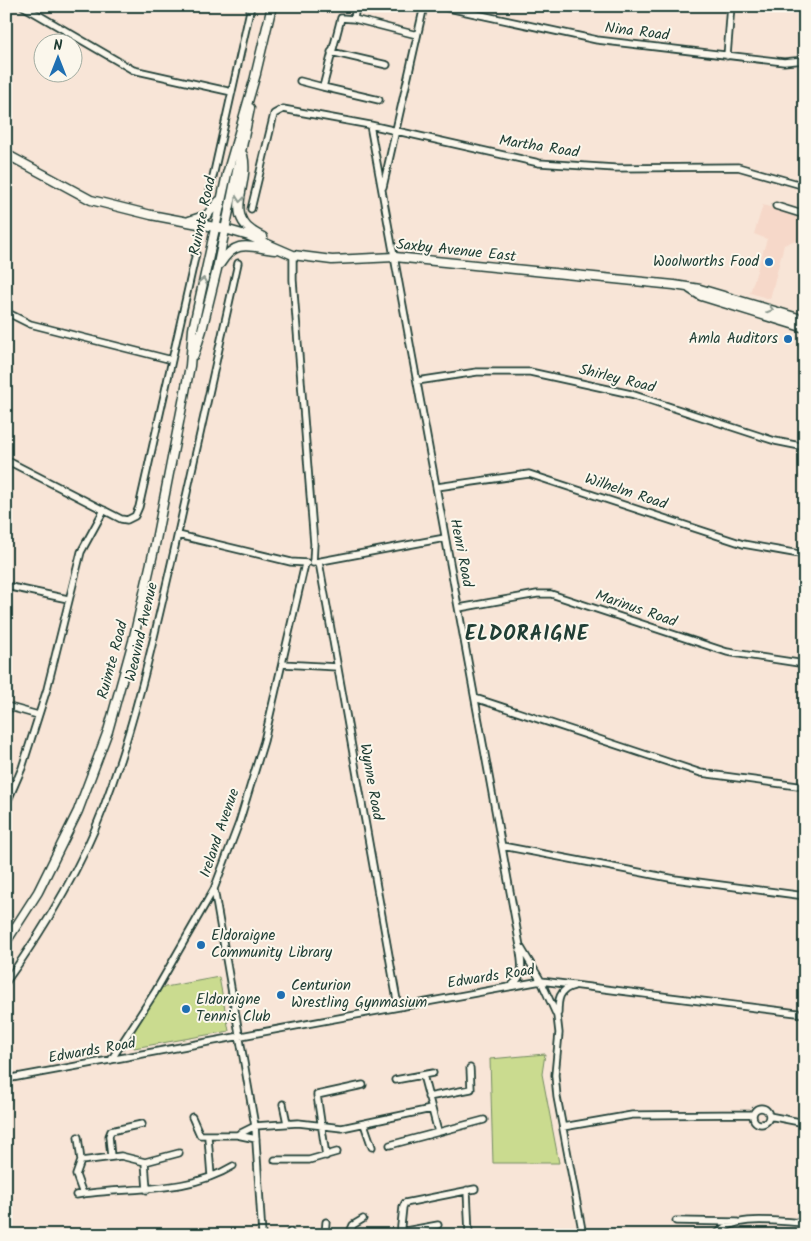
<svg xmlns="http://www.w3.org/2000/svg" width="811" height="1241" font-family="Kalam,sans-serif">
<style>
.built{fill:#f6d8c9}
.green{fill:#cadb8f;stroke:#748c62}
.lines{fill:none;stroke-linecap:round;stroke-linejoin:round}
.street-casing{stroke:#1f3d34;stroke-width:9}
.secondary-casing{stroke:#1f3d34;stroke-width:11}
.street{stroke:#fbf7ec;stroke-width:5.5}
.secondary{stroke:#fbf7ec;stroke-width:8}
.oneway{stroke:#8d9a90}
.poi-dot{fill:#1f6fb2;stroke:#fbf7ec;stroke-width:2}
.labels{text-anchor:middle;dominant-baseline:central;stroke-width:4;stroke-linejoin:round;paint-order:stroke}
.street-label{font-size:15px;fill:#1f3d34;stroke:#fbf7ec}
.poi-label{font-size:15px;fill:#1f3d34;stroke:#fbf7ec;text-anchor:start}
.district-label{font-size:20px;font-weight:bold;letter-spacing:1px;fill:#1f3d34;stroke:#fbf7ec}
</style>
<rect width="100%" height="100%" fill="#f8e5d7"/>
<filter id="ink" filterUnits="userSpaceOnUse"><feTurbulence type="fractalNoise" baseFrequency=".02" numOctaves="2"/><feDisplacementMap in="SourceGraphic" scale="10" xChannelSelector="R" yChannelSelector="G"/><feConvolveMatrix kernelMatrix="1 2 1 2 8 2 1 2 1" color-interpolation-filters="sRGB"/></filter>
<g filter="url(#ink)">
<path class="built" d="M 763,205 L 805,218 L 805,244 L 793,241 L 784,245 L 770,299 L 750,293 L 767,239 L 754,234 Z"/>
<path class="green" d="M 219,977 L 229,1031 L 134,1048 L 132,1032 L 160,988 Z
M 545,1054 L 542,1074 L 559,1163 L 493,1163 L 490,1059 Z"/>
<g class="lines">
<g class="street-casing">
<path id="street" d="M 23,6 L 133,70 L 232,92
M 439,6 L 597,40 L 784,62 L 805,60
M 354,19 L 356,6
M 331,52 L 387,65
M 727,56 L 731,6
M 300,81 L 323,87
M 379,100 L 323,87 L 341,18 L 354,19 L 417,35
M 370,125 L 520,946 L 541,981 L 557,1016 L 559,1033 L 555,1075 L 557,1097 L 583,1235
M 383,187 L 424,6
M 210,190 L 251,6
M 776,206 L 805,215
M 251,209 L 274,114 L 283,109 L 370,125 L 539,163 L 615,168 L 738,167 L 805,186
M 293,255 L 293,280 L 314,544 L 313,563
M 6,312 L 30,324 L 172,360
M 417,381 L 477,372 L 530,372 L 631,394 L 775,441 L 805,447
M 6,460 L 121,519 L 127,520 L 135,516 L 139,507 L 196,253
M 437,487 L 529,474 L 743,544 L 805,555
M 178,535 L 291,562 L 307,563
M 316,562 L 445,538
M 319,562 L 398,1006
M 6,586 L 68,599
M 459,608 L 537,594 L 551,594 L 727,652 L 805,664
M 282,664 L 337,667
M 475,698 L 701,773 L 805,787
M 6,706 L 38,715
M 6,805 L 22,768 L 47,689 L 81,552 L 104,510
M 502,846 L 675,879 L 805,896
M 6,982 C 44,929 80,870 103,809 C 135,725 154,638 174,551 C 196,455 217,359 238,263
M 513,984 C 524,976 522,964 520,951
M 558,1013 C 558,1000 559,989 574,986
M 111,1060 L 155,992 L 214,889
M 423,1075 L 438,1132
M 6,1079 L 541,981 L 805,1014
M 395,1080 L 433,1073
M 428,1097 L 471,1089 L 470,1068
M 283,1104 L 287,1123
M753 1116a8 8 0 1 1 16 0a8 8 0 1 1-16 0Z
M 769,1116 L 805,1123
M 192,1117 L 200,1135 L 237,1135 L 256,1139
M 364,1124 L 372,1147
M 563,1127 L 632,1115 L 753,1114
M 237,1135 L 255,1126 L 298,1123 L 342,1128 L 431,1109
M 78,1137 L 81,1161 L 76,1175 L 83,1194
M 208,1137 L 211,1176
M 390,1145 L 484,1120
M 326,1156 L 317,1095 L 363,1085
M 111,1157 L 109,1136 L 111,1131 L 142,1124
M 275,1160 L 309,1160 L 337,1152
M 81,1161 L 121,1156 L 145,1162 L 179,1153
M 145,1162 L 147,1190
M 467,1190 L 469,1235
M 76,1195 C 128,1186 185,1195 233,1166
M 676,1221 L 737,1222
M 290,1232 L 291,1235
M 400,1232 L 438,1225
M 262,1235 L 255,1126 L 214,889 L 239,823 L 264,741 L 305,564
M 325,1235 L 326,1222
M 345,1235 L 350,1232 L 353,1225 L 363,1219
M 400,1235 L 403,1207 L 405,1203 L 475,1189
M 716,1235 C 735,1213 778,1222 805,1223"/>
</g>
<g class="secondary-casing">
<path id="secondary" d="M 255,77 L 272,6
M 6,154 L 91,200 L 151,215 L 225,229 L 249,236 L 293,255 L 332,260 L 395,257 L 674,285 L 700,289 L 805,320
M 243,155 C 251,188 219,218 263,237
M 189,221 L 207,215 L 219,201
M 220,264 C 236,238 250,247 275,250
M 690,289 L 701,296 L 805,328
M 194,355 L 202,330 L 217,269 L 250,108
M 6,942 L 38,892 L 78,811 L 108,731 L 133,641 L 155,545 L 190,366 L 193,329 L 227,174 L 256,74"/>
</g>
<use href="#street" class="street"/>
<use href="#secondary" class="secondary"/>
</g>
<defs><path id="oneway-chevron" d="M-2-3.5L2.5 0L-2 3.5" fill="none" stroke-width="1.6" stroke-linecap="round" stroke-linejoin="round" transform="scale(1.25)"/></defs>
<g class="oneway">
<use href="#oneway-chevron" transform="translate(240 199) rotate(96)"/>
<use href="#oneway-chevron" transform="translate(203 281) rotate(-78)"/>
<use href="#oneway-chevron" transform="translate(770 309) rotate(16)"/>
</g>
</g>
<g class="poi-dot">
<circle cx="769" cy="262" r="5"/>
<circle cx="788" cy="339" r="5"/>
<circle cx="201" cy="945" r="5"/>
<circle cx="281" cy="995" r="5"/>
<circle cx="186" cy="1009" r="5"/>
</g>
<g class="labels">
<g class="street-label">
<text transform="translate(637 32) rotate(7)">Nina Road</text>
<text transform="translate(539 147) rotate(9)">Martha Road</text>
<text transform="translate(203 216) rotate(-78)">Ruimte Road</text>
<text transform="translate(456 251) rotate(6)">Saxby Avenue East</text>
<text transform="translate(617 379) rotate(14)">Shirley Road</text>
<text transform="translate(626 492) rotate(18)">Wilhelm Road</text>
<text transform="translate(461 553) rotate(79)">Henri Road</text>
<text transform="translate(636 609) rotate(19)">Marinus Road</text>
<text transform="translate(142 632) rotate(-77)">Weavind Avenue</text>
<text transform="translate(113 660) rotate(-75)">Ruimte Road</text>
<text transform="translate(371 782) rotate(80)">Wynne Road</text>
<text transform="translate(220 833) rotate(-71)">Ireland Avenue</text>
<text transform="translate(491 977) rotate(-9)">Edwards Road</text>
<text transform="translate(92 1051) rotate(-10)">Edwards Road</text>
</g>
<g class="poi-label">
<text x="759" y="262" text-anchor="end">Woolworths Food</text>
<text x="778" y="339" text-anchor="end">Amla Auditors</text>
<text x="211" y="936">Eldoraigne<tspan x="211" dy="17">Community Library</tspan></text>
<text x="291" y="986">Centurion<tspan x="291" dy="17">Wrestling Gynmasium</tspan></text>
<text x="196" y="1000">Eldoraigne<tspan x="196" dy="17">Tennis Club</tspan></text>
</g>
<g class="district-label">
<text x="527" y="635">ELDORAIGNE</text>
</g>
</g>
<rect width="811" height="1241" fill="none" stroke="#fbf7ec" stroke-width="25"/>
<rect x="12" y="12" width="786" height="1216" fill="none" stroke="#1f3d34" stroke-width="2" filter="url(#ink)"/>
<g transform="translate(58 58)"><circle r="24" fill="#fbf7ec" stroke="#a3ada2"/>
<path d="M0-4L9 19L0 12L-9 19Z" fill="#1f6fb2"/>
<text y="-8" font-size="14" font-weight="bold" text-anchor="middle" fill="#1f3d34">N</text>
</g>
</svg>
